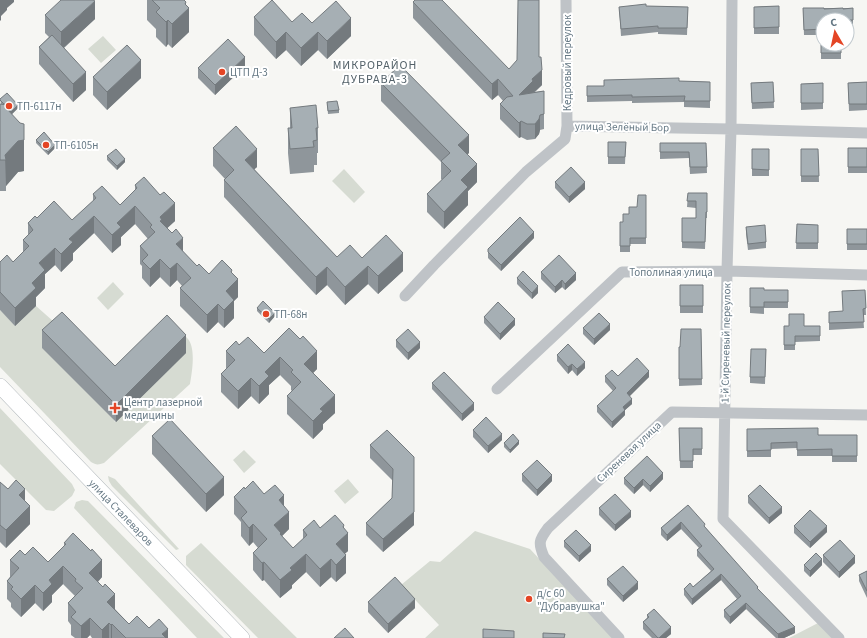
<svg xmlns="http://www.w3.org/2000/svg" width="867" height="638" font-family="'Source Sans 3',sans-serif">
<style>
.green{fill:#d6dbd2}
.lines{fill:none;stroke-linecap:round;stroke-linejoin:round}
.secondary-casing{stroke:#b1b7bb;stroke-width:16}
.minor{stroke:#bfc3c7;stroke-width:11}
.secondary{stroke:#fff;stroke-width:15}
.wall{fill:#8f969b}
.shaded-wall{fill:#747a7e}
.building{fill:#a6afb4;stroke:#747a7e}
.poi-dot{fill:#e44525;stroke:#fff;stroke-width:1.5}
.labels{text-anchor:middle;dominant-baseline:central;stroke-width:4;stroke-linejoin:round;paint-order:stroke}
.street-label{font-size:11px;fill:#657884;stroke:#fff}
.poi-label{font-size:11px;fill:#657884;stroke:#fff;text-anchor:start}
.neighbourhood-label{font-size:12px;letter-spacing:1px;fill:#536169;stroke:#fff}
</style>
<rect width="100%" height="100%" fill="#f6f6f3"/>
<path class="green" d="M 103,36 L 116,50 L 101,63 L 88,49 Z
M 344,169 L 365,192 L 354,203 L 332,181 Z
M 113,282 L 124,294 L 108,310 L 97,298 Z
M 36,306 L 62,329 L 115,422 L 174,325 C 179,330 184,334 188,339 C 196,349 192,372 190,384 L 104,463 C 98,465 96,465 91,462 L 0,367 L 0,310 L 15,325 Z
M 0,408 L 72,484 L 75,490 L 72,496 L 54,511 L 46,510 L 0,464 Z
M 244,450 L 256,462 L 244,473 L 233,460 Z
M 108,476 L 115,479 L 179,549 L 176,550 L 112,486 L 109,481 Z
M 348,479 L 359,492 L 345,504 L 334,491 Z
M 82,500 L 88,501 L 224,638 L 197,638 L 74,508 L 76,502 Z
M 475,531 L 530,549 L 613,638 L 425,638 L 439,625 L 401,585 L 430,561 L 440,562 Z
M 201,543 L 297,638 L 258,638 L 186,565 L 186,556 Z
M 818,623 L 832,638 L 789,638 Z"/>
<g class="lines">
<g class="secondary-casing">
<g id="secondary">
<path id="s1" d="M 0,386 L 242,638"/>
</g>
</g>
<path class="minor" d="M 566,0 L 567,126
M 732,0 L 731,129 L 727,271 L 723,519 L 839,638
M 405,296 L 434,265 L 526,172 L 565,139 L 567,126 L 731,129 L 867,133
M 497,389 L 622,272 L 727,271 L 867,275
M 619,638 L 544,557 C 538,543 539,540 548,528 L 672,412 L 867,415"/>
<use href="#secondary" class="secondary"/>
</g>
<path class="wall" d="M 147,0 L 184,0 L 186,5 L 189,32 L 172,48 L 168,44 L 166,47 L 156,37 L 156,29 L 147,20 Z
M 413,2 L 509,69 L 539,57 L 542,85 L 535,92 L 544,91 L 544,129 L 540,130 L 539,134 L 535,139 L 527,140 L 521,137 L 519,138 L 500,119 L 500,104 L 503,101 L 498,95 L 492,100 L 413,18 Z
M 646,6 L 688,7 L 687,35 L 658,34 L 658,32 L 621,36 L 619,7 Z
M 779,6 L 779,34 L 754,34 L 754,7 Z
M 803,8 L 853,8 L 853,26 L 847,26 L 847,20 L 823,20 L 823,35 L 804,35 Z
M 45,15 L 95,19 L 64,48 L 86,90 L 73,102 L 39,64 L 39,47 L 49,37 L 45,33 Z
M 254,17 L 292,22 L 312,23 L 351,36 L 327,59 L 318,50 L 301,66 L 286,50 L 276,59 L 254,35 Z
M 841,44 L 841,59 L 821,59 L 821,45 Z
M 245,66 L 215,95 L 198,78 L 198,68 Z
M 93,77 L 141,78 L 107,110 L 93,95 Z
M 679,81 L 710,82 L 710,108 L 684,107 L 684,102 L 632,103 L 632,101 L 587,102 L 587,86 L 604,86 Z
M 773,82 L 774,108 L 752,109 L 751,83 Z
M 867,82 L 867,110 L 849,111 L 848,83 Z
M 381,83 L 469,153 L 467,154 L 477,182 L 468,191 L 468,205 L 444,229 L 427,212 L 427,194 L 442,180 L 441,179 L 441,162 L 381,101 Z
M 823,83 L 823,109 L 801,110 L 801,84 Z
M 0,99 L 18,108 L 12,114 L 24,155 L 24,171 L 18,172 L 6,186 L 6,191 L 0,191 L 0,104 L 1,104 Z
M 327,102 L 339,110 L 339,113 L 328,114 Z
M 290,108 L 318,128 L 318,153 L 317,153 L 317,165 L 314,165 L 314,172 L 290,174 L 288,153 L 288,128 L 290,128 Z
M 36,140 L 55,148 L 48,155 L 36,143 Z
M 608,142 L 626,142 L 625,164 L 608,164 Z
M 660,143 L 706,143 L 707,173 L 690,174 L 689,158 L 660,159 Z
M 213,148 L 257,167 L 254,169 L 337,257 L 362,258 L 403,271 L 378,294 L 368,284 L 345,305 L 327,285 L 316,295 L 224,197 L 224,180 L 225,179 L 213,166 Z
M 848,148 L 867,148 L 867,173 L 848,173 Z
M 752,149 L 769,149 L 769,176 L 752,176 Z
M 801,149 L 818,149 L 819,182 L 801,182 Z
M 107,156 L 125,162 L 117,170 L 107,160 Z
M 555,182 L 585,189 L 569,203 L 555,188 Z
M 135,185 L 175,221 L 167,228 L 183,252 L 197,266 L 209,274 L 232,274 L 238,297 L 234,301 L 234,318 L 224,328 L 218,322 L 207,333 L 180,306 L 180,288 L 182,286 L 177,280 L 170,287 L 160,277 L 150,287 L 142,278 L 142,266 L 140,264 L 140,246 L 148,239 L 135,224 L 121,237 L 121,245 L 112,253 L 94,233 L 73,253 L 73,260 L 61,272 L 55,265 L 45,274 L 45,288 L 36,297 L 36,306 L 15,326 L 0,310 L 0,262 L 13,262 L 23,252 L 23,240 L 28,235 L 28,223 L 37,218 L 72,220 L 93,201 L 93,194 L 120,205 L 135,191 Z
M 688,193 L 707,193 L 707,218 L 706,218 L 705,249 L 682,248 L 682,218 L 696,218 L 696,208 L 687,207 Z
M 646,195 L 646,244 L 630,244 L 630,252 L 620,252 L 620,222 L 623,222 L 637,207 Z
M 797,224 L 818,225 L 818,249 L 796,249 Z
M 746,227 L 766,242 L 766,248 L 748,250 L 746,234 Z
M 847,229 L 867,229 L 867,250 L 847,250 Z
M 534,238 L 501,271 L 488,258 L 488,249 Z
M 541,272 L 576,280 L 565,290 L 562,287 L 555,293 L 541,279 Z
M 517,278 L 538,293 L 532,299 L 517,284 Z
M 680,285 L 703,285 L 703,313 L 680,313 Z
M 750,288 L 764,290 L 788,290 L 788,308 L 764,308 L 764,314 L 750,313 Z
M 865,290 L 866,315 L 863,315 L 864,328 L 829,330 L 829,312 L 843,311 Z
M 257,308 L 275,316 L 269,323 L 257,311 Z
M 484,317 L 515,325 L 500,340 L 484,323 Z
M 784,326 L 820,326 L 820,341 L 795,342 L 795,350 L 784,350 Z
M 289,328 L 317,369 L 313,373 L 335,413 L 323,424 L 323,429 L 313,439 L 287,414 L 287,396 L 292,391 L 291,390 L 291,386 L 280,375 L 269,385 L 269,394 L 259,404 L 251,396 L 238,409 L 221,392 L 221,374 L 226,369 L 226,351 L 239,345 L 264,353 Z
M 583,328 L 610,330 L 594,345 L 583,334 Z
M 701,329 L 702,385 L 679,386 L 679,347 L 680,347 Z
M 42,330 L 115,366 L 186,353 L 116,422 L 42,348 Z
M 396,340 L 420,348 L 408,360 L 396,347 Z
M 766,349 L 765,384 L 750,383 L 750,377 Z
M 557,355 L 585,368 L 577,376 L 572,370 L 568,374 L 557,361 Z
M 605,376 L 649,377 L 629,396 L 632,404 L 625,410 L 625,415 L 612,428 L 597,412 L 597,406 L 613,391 L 605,382 Z
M 432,383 L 474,410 L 462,421 L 432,389 Z
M 679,428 L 702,428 L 702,455 L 693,455 L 693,468 L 680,468 Z
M 747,429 L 818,435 L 857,435 L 857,462 L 832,462 L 832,456 L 797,456 L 797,448 L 771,449 L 771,457 L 747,457 Z
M 473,430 L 502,440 L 488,453 L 473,437 Z
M 152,436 L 224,495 L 206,512 L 152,454 Z
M 504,443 L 519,444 L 510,453 L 504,447 Z
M 370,445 L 414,457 L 414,525 L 383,552 L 366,535 L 366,523 L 392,498 L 393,481 L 370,458 Z
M 522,474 L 552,481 L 537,496 L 522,481 Z
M 624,478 L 663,479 L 650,492 L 643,485 L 634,494 L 624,484 Z
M 0,482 L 8,489 L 25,501 L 30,524 L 6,548 L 0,542 Z
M 245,489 L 264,494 L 284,506 L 289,529 L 282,536 L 293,548 L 303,539 L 303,530 L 320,528 L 344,529 L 348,551 L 344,554 L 346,573 L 336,582 L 331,577 L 320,587 L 306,572 L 292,585 L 292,588 L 280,598 L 264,580 L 262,581 L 253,570 L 253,553 L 258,548 L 253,542 L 249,546 L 241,536 L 241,522 L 234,514 L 234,497 Z
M 748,496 L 782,513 L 769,524 L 748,503 Z
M 688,505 L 705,527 L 795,633 L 784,638 L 776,638 L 746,609 L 730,624 L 724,617 L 724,610 L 737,599 L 721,580 L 692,605 L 684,595 L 684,589 L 693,587 L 711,571 L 697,556 L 697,550 L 699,548 L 681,529 L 667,541 L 661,535 L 661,528 Z
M 599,508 L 631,517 L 615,531 L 599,515 Z
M 794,526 L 827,532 L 810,548 L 794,533 Z
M 564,541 L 591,551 L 579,562 L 564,547 Z
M 64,543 L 102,577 L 98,582 L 115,609 L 129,624 L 149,628 L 168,638 L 92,638 L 90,635 L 87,638 L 75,638 L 71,635 L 71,625 L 68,621 L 68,603 L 75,596 L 63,584 L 52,595 L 52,602 L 43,611 L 35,603 L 21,617 L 11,607 L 11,603 L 7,599 L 7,581 L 10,577 L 10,560 L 25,555 L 48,562 L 64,546 Z
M 823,555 L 855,563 L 839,578 L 823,562 Z
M 804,565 L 822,565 L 810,577 L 804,571 Z
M 867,571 L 867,598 L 859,581 L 859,575 Z
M 607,579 L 638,589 L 623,602 L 607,585 Z
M 368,602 L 415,608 L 388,633 L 368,612 Z
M 647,615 L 671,634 L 666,638 L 652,638 L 643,629 L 643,622 L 647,618 Z"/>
<path class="shaded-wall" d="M 0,0 L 14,0 L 14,2 L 7,8 L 7,10 L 1,16 L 1,20 L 0,21 Z
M 95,1 L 95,19 L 61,50 L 61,32 Z
M 186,2 L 186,10 L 189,8 L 189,32 L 172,48 L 172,24 Z
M 351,18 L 351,36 L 327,59 L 327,41 Z
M 168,20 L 168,44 L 166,47 L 166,22 Z
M 286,32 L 286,50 L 276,59 L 276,42 Z
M 318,32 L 318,50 L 301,66 L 301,48 Z
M 245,57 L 245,66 L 215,95 L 215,85 Z
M 141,60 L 141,78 L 107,110 L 107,92 Z
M 542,70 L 542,85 L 533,93 L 519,95 L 532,79 Z
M 86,72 L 86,90 L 73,102 L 73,84 Z
M 498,79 L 498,95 L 492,100 L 492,84 Z
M 18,105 L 18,108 L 11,115 L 11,112 Z
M 540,115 L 540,130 L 539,134 L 535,139 L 535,124 Z
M 521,121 L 521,137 L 519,138 L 519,123 Z
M 24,124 L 24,171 L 18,172 L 6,186 L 5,155 Z
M 469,135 L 469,153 L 458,163 L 458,145 Z
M 55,145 L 55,148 L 48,155 L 48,152 Z
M 257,149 L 257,167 L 245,178 L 245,160 Z
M 125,159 L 125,162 L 117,170 L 117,166 Z
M 477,164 L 477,182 L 468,191 L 468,205 L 444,229 L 444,212 L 461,180 Z
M 585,182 L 585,189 L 569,203 L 569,197 Z
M 175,203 L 175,221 L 162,233 L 160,217 Z
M 135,206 L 135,224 L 121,237 L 121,245 L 112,253 L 112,235 L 117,223 Z
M 94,216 L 94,233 L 73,253 L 73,260 L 61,272 L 61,254 L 69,239 Z
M 534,232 L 534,238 L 501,271 L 501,265 Z
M 183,238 L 183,255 L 176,244 Z
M 55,248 L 55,265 L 45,274 L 45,288 L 36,297 L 36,306 L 15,326 L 15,308 L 39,263 Z
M 403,253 L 403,271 L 378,294 L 378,276 Z
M 160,259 L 160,277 L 150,287 L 150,269 Z
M 177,263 L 177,280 L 170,287 L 170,269 Z
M 368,266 L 368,284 L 345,305 L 345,287 Z
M 327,267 L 327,285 L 316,295 L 316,277 Z
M 232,270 L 232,285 L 238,279 L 238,297 L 234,301 L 234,318 L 224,328 L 224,310 L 226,291 L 231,272 Z
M 576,273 L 576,280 L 565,290 L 565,284 Z
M 562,280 L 562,287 L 555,293 L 555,287 Z
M 538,286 L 538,293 L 532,299 L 532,293 Z
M 218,304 L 218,322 L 207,333 L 207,315 Z
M 275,313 L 275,316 L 269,323 L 269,319 Z
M 515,319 L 515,325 L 500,340 L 500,334 Z
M 610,324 L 610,330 L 594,345 L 594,339 Z
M 186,335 L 186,353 L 116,422 L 116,405 Z
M 420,342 L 420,348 L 408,360 L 408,353 Z
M 317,351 L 317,369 L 304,382 L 304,364 Z
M 280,357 L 280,375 L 269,385 L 269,394 L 259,404 L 259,386 L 265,372 Z
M 585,362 L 585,368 L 577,376 L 577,369 Z
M 572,364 L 572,370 L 568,374 L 568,367 Z
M 649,371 L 649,377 L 627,399 L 627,393 Z
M 251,378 L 251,396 L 238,409 L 238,391 Z
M 335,395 L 335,413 L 323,424 L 323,429 L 313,439 L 313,421 L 320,409 Z
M 632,399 L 632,404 L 625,410 L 625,415 L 612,428 L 612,422 L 623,407 Z
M 474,403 L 474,410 L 462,421 L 462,414 Z
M 502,434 L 502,440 L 488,453 L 488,446 Z
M 519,441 L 519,444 L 510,453 L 510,450 Z
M 663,473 L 663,479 L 650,492 L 650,486 Z
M 552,475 L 552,481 L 537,496 L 537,490 Z
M 224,477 L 224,495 L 206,512 L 206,494 Z
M 643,479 L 643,485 L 634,494 L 634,488 Z
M 25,489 L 25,507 L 19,495 Z
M 284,495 L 284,513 L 279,500 Z
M 30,506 L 30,524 L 6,548 L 6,530 Z
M 782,507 L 782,513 L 769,524 L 769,518 Z
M 631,511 L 631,517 L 615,531 L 615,525 Z
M 289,512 L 289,529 L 281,537 L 274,525 Z
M 414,512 L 414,525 L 383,552 L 383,539 Z
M 681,522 L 681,529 L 667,541 L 667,535 Z
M 253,524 L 253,542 L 249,546 L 249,528 Z
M 344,525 L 344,536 L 348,533 L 348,551 L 336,562 L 336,544 L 343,527 Z
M 827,526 L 827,532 L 810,548 L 810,542 Z
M 591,545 L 591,551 L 579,562 L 579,556 Z
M 306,554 L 306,572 L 292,585 L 292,588 L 280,598 L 280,580 L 290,568 Z
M 346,555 L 346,573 L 336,582 L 336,565 Z
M 855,556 L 855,563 L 839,578 L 839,572 Z
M 331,559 L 331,577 L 320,587 L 320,569 Z
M 822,559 L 822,565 L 810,577 L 810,571 Z
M 102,560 L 102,577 L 89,591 L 89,573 Z
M 264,562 L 264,580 L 262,581 L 262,563 Z
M 63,566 L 63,584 L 52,595 L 52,602 L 43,611 L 43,593 L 49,580 Z
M 721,574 L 721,580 L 692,605 L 692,599 Z
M 638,582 L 638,589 L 623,602 L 623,596 Z
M 35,585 L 35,603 L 21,617 L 21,599 Z
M 115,594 L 115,612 L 107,602 Z
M 415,599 L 415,608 L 388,633 L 388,624 Z
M 746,603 L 746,609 L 730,624 L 730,617 Z
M 90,618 L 90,635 L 87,638 L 81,638 L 81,626 Z
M 109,623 L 109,638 L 102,638 L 102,630 Z
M 112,624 L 112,638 L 111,638 L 111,625 Z
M 671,627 L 671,634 L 666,638 L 659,638 Z
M 795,627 L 795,633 L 784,638 L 778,638 L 778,634 Z
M 168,629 L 168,638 L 162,638 L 162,634 Z"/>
<path class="building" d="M 61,0 L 93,0 L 95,1 L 61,32 L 45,15 Z
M 152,0 L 184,0 L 186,2 L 185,4 L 189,8 L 172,24 L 168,20 L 166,22 L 156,12 L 160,8 Z
M 272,0 L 292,22 L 302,13 L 312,23 L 336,1 L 351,18 L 327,41 L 318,32 L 301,48 L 286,32 L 276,42 L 254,17 Z
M 415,0 L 442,0 L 509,69 L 517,60 L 518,0 L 539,0 L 539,57 L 541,57 L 542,70 L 532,79 L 533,81 L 519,95 L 544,91 L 544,114 L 540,115 L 539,119 L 535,124 L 527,124 L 521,121 L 519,123 L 500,104 L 507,97 L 513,96 L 498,79 L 492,84 L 413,2 Z
M 646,4 L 646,6 L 688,7 L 687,28 L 658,28 L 658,26 L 621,29 L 619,7 Z
M 779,6 L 779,27 L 754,28 L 754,7 Z
M 803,8 L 824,8 L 824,9 L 843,8 L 843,9 L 853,8 L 853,20 L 823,20 L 823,29 L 804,30 Z
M 52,35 L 86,72 L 73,84 L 39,47 Z
M 228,39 L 245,57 L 215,85 L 198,68 Z
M 841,44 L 841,53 L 821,53 L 821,45 Z
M 127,45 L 141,60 L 107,92 L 93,77 Z
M 400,65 L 469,135 L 458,145 L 477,164 L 461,180 L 468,187 L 444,212 L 427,194 L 451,171 L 441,161 L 450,153 L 381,83 Z
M 679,78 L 679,81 L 710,82 L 710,101 L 684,101 L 685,96 L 632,97 L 632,95 L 587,96 L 587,86 L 604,86 L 604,80 Z
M 773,82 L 774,102 L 752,103 L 751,83 Z
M 867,82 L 867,104 L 849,104 L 848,83 Z
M 823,83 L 823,103 L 801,103 L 801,84 Z
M 7,93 L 18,105 L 11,112 L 7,108 L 7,105 L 4,104 L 0,100 L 0,99 Z
M 337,101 L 339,110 L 328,111 L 327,102 Z
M 0,104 L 7,105 L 7,109 L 20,123 L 24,124 L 24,140 L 18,141 L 5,155 L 6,160 L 0,160 Z
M 316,105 L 318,128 L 316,128 L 317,140 L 313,141 L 314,147 L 290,149 L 288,128 L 292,128 L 290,108 Z
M 236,126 L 257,149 L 245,160 L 337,257 L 350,245 L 362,258 L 386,235 L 403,253 L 378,276 L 368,266 L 345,287 L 327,267 L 316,277 L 224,180 L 234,170 L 213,148 Z
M 44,132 L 55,145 L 48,152 L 36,140 Z
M 608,142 L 626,142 L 625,157 L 608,157 Z
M 660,143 L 706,143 L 707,167 L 690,167 L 689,152 L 660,152 Z
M 848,148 L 867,148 L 867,167 L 848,167 Z
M 116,149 L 125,159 L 117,166 L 107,156 Z
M 752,149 L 769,149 L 769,170 L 752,169 Z
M 801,149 L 818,149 L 819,176 L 801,176 Z
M 571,167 L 585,182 L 569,197 L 555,182 Z
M 144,177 L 160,195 L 164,192 L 175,203 L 160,217 L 162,220 L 160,221 L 172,233 L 176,229 L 183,238 L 176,244 L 197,266 L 199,264 L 209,274 L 222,260 L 232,270 L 231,272 L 238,279 L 226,291 L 234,300 L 224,310 L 218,304 L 207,315 L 180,288 L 191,278 L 177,263 L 170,269 L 160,259 L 150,269 L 142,261 L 148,255 L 140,246 L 155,232 L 150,227 L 152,225 L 135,206 L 117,223 L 121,227 L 112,235 L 94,216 L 69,239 L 73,242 L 61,254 L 55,248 L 39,263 L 45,270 L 32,283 L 36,288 L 15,308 L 0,292 L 0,262 L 7,255 L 13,262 L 29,246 L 23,240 L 33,230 L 28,223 L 35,216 L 37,218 L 54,201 L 72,220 L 96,198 L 93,194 L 102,186 L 120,205 L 137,188 L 135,185 Z
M 688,193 L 707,193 L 707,212 L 706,212 L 705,242 L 682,242 L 682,218 L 696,218 L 696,201 L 687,201 Z
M 638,195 L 646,195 L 646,238 L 630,238 L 630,246 L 620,246 L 620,222 L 623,222 L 623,214 L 629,214 L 629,207 L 637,207 Z
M 520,217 L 534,232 L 501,265 L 488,252 L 488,249 Z
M 797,224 L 818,225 L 818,243 L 796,243 Z
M 765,225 L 766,242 L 748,244 L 746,227 Z
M 847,229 L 867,229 L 867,244 L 847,244 Z
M 559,255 L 576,273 L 565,284 L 562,280 L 555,287 L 541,272 Z
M 523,271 L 538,286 L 532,293 L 517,278 Z
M 680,285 L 703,285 L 703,306 L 680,306 Z
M 750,288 L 764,288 L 764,290 L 788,290 L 788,302 L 764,302 L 764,307 L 750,307 Z
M 865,290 L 866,308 L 863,309 L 864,322 L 829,323 L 829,312 L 843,311 L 842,291 Z
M 263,301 L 275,313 L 269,319 L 257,308 Z
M 498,302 L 515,319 L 500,334 L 484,317 Z
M 62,312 L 115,366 L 167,315 L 186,335 L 116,405 L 42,330 Z
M 599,313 L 610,324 L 594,339 L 583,328 Z
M 789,314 L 804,314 L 804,326 L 820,326 L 820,336 L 795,336 L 795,345 L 784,345 L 784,326 L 789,326 Z
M 289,328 L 300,339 L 303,336 L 317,351 L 304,364 L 335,395 L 320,409 L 323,411 L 313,421 L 287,396 L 301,382 L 291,372 L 293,370 L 280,357 L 265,372 L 269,376 L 259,386 L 251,378 L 238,391 L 221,374 L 235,360 L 226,351 L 236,341 L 239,345 L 248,337 L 264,353 Z
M 408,329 L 420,342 L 408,353 L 396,340 Z
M 681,329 L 701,329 L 702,379 L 679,379 L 679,347 L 680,347 Z
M 568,344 L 585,362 L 577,369 L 572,364 L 568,367 L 557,355 Z
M 751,349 L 766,349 L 765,377 L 750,377 Z
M 637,358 L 649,371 L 627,393 L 632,399 L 623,407 L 625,410 L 612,422 L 597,406 L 616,388 L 605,376 L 612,370 L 618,376 Z
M 444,372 L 474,403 L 462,414 L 432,383 Z
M 486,417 L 502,434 L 488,446 L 473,430 Z
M 170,419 L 224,477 L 206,494 L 152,436 Z
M 679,428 L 702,428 L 702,449 L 693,449 L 693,461 L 680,461 Z
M 818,428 L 818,435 L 857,435 L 857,456 L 832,456 L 832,449 L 797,450 L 797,442 L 771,443 L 771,450 L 747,451 L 747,429 Z
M 387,430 L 414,457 L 414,512 L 383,539 L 366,523 L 392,498 L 393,469 L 370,445 Z
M 513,434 L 519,441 L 510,450 L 504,443 Z
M 647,456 L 663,473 L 650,486 L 643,479 L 634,488 L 624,478 Z
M 537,460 L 552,475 L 537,490 L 522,474 Z
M 16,480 L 25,489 L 19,495 L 30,506 L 6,530 L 0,525 L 0,482 L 8,489 Z
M 253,481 L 264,494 L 275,485 L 284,495 L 279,500 L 289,512 L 274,525 L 281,533 L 280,534 L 293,548 L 307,535 L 303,530 L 314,520 L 320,528 L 335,515 L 344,525 L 343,527 L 348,533 L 336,544 L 346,555 L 336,565 L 331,559 L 320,569 L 306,554 L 290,568 L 292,570 L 280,580 L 264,562 L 262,563 L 253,553 L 267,539 L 253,524 L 249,528 L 241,518 L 247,512 L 234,497 L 244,487 L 245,489 Z
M 760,485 L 782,507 L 769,518 L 748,496 Z
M 615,494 L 631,511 L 615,525 L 599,508 Z
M 688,505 L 705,524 L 704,526 L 758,587 L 757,588 L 795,627 L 778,634 L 746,603 L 730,617 L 724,610 L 741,596 L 721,574 L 692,599 L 684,589 L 690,583 L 693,587 L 714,569 L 697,550 L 702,546 L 681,522 L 667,535 L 661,528 Z
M 810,510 L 827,526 L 810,542 L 794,526 Z
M 576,530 L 591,545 L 579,556 L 564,541 Z
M 73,533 L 91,551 L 92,549 L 102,560 L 89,573 L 103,587 L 105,584 L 115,594 L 107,602 L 129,624 L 137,616 L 149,628 L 159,619 L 168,629 L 162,634 L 166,638 L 126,638 L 112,624 L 111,625 L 109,623 L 102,630 L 90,618 L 81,626 L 71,617 L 76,612 L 68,603 L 83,588 L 75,581 L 76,579 L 63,566 L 49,580 L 52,584 L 43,593 L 35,585 L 21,599 L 11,589 L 13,587 L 7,581 L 19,568 L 10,560 L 20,550 L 25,555 L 33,547 L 48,562 L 66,544 L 64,543 Z
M 840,540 L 855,556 L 839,572 L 823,555 Z
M 816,553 L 822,559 L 810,571 L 804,565 Z
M 623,566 L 638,582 L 623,596 L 607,579 Z
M 867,571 L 867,591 L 859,575 Z
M 395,577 L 415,599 L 388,624 L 368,602 Z
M 654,609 L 671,627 L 659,638 L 658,638 L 643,622 L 649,617 L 647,615 Z
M 345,628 L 354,638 L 334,638 Z
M 483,629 L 514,631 L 514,638 L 483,638 Z
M 543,633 L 565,634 L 564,638 L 543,638 Z"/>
<g class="poi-dot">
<circle cx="222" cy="72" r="4"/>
<circle cx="9" cy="106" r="4"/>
<circle cx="46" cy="145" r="4"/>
<circle cx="266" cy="314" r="4"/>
<path d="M113 402h4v4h4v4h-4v4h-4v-4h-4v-4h4z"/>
<circle cx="529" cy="599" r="4"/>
</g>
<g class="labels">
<g class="street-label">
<text transform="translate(567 63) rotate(-90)">Кедровый переулок</text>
<text transform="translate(622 127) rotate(1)">улица Зелёный Бор</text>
<text x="671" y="272">Тополиная улица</text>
<text transform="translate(726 343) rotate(-89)">1-й Сиреневый переулок</text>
<text transform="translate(629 452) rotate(-43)">Сиреневая улица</text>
<text stroke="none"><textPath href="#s1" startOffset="175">улица Сталеваров</textPath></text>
</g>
<g class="poi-label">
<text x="230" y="72">ЦТП Д-3</text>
<text x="17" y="106">ТП-6117н</text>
<text x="54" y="145">ТП-6105н</text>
<text x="274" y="314">ТП-68н</text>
<text x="124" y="402">Центр лазерной<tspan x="124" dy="13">медицины</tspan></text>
<text x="537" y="593">д/с 60<tspan x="537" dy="13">"Дубравушка"</tspan></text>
</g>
<g class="neighbourhood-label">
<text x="375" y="65">МИКРОРАЙОН<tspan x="375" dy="14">ДУБРАВА-3</tspan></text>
</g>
</g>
<g transform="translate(835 32) rotate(351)"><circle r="19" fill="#ffffff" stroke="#c1c9ce"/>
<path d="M0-3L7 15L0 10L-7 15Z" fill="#e44525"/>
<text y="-6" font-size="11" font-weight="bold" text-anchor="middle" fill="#657884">С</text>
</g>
</svg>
